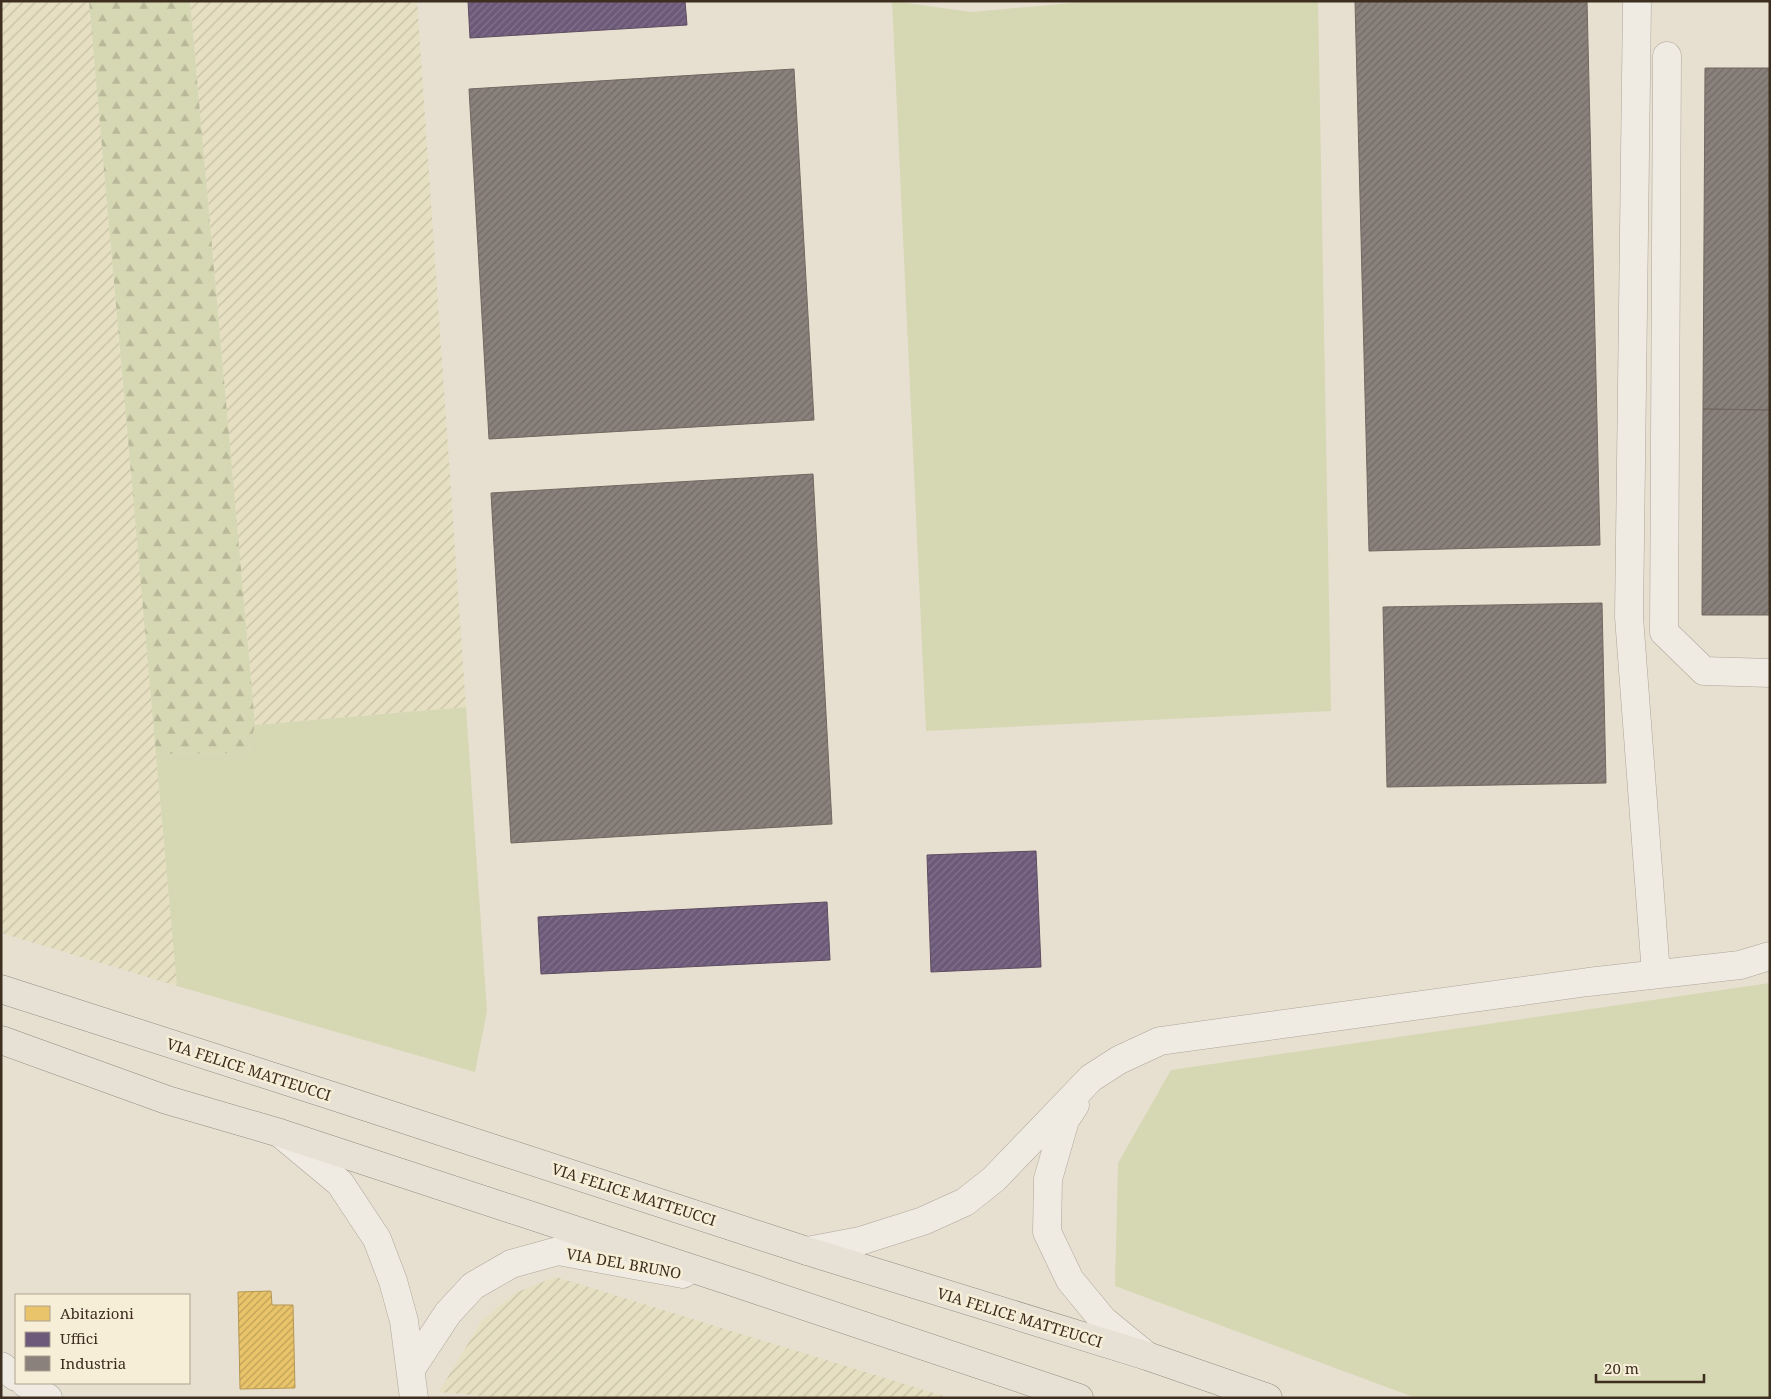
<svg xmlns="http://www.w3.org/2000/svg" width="1771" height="1399" font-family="'Noto Serif',serif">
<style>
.farmland{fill:url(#farmland-furrows)}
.green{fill:#d6d7b3}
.forest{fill:url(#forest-firs)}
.homes{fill:url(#homes-hatch);stroke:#b59754}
.offices{fill:url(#offices-hatch);stroke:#5f4c5f}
.industry{fill:url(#industry-hatch);stroke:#736860}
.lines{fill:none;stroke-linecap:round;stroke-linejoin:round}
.minor-casing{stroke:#ada599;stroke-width:29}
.major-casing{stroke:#928b80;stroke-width:29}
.minor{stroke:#efebe3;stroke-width:28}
.major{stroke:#e6e1d4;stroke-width:28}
.labels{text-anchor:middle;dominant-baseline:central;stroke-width:5;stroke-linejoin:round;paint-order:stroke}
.street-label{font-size:15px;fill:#3d2e20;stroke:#f7eed8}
</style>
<defs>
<pattern id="farmland-furrows" width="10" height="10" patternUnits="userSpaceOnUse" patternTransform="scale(1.25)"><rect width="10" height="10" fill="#e6dfc2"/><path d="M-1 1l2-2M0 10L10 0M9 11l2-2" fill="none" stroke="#c6c0a6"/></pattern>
<pattern id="forest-firs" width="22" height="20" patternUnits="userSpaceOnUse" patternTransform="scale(1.25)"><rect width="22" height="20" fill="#d6d7b3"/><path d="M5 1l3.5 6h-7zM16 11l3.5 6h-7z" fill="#b9b99a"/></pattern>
<pattern id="homes-hatch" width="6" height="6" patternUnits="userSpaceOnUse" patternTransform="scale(1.25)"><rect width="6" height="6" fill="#e9c46a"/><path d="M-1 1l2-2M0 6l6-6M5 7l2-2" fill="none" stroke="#bea057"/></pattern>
<pattern id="offices-hatch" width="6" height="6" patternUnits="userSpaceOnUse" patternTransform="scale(1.25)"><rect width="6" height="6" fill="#6d597a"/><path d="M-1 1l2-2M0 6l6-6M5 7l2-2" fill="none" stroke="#83738a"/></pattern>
<pattern id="industry-hatch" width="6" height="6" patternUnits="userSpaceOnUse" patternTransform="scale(1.25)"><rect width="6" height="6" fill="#8a817c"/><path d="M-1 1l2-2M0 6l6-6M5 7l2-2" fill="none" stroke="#726a65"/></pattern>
</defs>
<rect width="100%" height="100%" fill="#e7e0d1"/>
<path class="farmland" d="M 1,1 L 89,1 L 177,986 L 1,933 Z
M 190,1 L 417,1 L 466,707 L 255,725 Z
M 555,1277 L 556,1277 L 950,1398 L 503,1398 L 439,1392 L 482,1320 L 515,1293 Z"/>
<path class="green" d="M 892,1 L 971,12 L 1095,1 L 1318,1 L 1331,711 L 926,731 Z
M 466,707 L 487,1011 L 475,1072 L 177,986 L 156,754 L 248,753 L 255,725 Z
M 1770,983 L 1770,1398 L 1416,1398 L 1115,1286 L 1118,1163 L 1171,1070 Z"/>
<path class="forest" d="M 89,1 L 190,1 L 255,725 L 248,753 L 156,754 Z"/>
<path class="homes" d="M 271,1291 L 272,1305 L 293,1305 L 295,1388 L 240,1389 L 238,1292 Z"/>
<path class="offices" d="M 468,1 L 685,1 L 687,25 L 470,38 Z
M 1036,851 L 1041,967 L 931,972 L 927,855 Z
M 827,902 L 830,960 L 541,974 L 538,917 Z"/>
<path class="industry" d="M 1355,1 L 1587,1 L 1600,545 L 1369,551 Z
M 1705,68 L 1770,68 L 1770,410 L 1703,409 Z
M 794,69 L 814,420 L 489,439 L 469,89 Z
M 1703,409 L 1770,410 L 1770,615 L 1702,615 Z
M 813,474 L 832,824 L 511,843 L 491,493 Z
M 1602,603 L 1606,783 L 1387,787 L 1383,607 Z"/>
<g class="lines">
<g class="minor-casing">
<path id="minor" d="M 1637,1 L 1629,617 L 1656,974
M 1667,56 L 1664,632 L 1704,671 L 1770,673
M 1075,1105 L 1065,1120 L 1048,1179 L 1047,1232 L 1070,1280 L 1103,1320 L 1147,1356
M 281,1134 L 340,1183 L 377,1239 L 393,1281 L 404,1321 L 414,1398
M 807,1251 L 860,1241 L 923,1221 L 965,1202 L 994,1179 L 1091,1078 L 1119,1060 L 1160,1041 L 1588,982 L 1740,965 L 1770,956
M 1,1366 L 16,1377
M 411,1369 L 448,1313 L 473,1286 L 511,1264 L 558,1251 L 683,1274
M 25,1383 L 48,1398"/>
</g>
<g class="major-casing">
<path id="major" d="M 1,989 L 342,1099 L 807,1251 L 1147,1356 L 1268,1398
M 1,1040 L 167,1100 L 280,1133 L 736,1283 L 1079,1398"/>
</g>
<use href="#minor" class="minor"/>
<use href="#major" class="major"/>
</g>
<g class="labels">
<g class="street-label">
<text transform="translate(249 1069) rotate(18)">VIA FELICE MATTEUCCI</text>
<text transform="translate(634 1194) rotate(18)">VIA FELICE MATTEUCCI</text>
<text transform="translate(624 1263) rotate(10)">VIA DEL BRUNO</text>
<text transform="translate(1020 1317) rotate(17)">VIA FELICE MATTEUCCI</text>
</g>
</g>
<rect width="1771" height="1399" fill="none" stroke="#3d2e20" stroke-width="5"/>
<rect x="15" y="1294" width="175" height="90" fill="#f7eed8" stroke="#ada18e"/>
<rect x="25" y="1306" width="25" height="15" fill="#e9c46a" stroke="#ada18e"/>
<text x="60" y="1319" font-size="15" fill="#3d2e20">Abitazioni</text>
<rect x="25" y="1332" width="25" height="15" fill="#6d597a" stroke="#ada18e"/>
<text x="60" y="1344" font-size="15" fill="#3d2e20">Uffici</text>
<rect x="25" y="1356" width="25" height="15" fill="#8a817c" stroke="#ada18e"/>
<text x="60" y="1369" font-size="15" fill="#3d2e20">Industria</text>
<path d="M1596 1374v8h108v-8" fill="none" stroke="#3d2e20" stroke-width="2.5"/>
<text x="1604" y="1374" font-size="15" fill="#3d2e20" stroke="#f7eed8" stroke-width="4" paint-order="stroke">20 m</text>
</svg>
